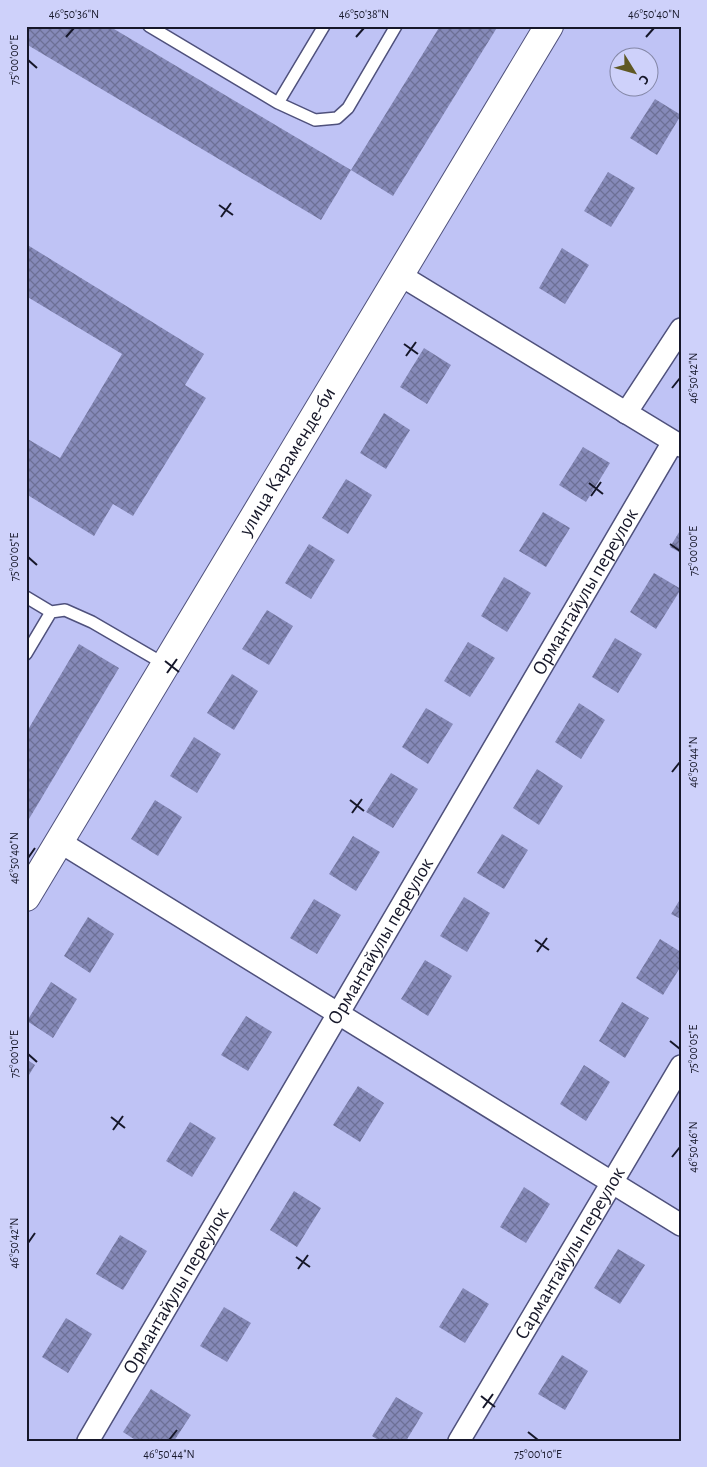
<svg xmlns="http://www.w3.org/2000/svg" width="707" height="1467" font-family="'Alegreya Sans',sans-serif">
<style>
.building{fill:url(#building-cross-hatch)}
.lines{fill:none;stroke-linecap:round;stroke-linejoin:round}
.service-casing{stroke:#4f517c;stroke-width:14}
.minor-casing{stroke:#4f517c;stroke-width:24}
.tertiary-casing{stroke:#4f517c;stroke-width:30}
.service{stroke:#fff;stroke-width:11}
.minor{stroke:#fff;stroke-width:21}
.tertiary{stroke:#fff;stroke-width:28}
.ticks{fill:none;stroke:#161729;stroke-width:2}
.labels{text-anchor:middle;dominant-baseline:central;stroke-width:5;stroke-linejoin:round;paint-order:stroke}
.street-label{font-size:20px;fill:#161729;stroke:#ced1fa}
.neatline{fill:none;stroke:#161729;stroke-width:2}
.ticks-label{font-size:12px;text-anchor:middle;fill:#161729}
</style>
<defs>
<pattern id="building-cross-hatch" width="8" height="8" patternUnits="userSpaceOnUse" patternTransform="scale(1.25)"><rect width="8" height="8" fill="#868ab9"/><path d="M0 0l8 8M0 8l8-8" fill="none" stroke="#6d7096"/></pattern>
</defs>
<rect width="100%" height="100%" fill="#bfc3f5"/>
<path class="building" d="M 26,26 L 109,26 L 351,170 L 321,220 L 26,44 Z
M 440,26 L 498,26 L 393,196 L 351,170 Z
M 655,99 L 681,115 L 657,155 L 630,138 Z
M 608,172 L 635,188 L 611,227 L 584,211 Z
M 26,244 L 204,354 L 185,385 L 206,398 L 133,516 L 113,504 L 94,536 L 26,494 L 26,438 L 60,458 L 122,354 L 26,296 Z
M 562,248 L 589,265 L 565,304 L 539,288 Z
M 424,348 L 451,365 L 427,404 L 400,387 Z
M 384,413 L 410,430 L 386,469 L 360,453 Z
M 583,447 L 610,463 L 586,502 L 559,485 Z
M 346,479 L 372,495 L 348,534 L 322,518 Z
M 543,512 L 570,528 L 546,567 L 519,551 Z
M 681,529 L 681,553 L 670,547 Z
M 309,544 L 335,560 L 311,599 L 285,583 Z
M 654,573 L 681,589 L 656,629 L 630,612 Z
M 504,577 L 531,593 L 507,632 L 481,616 Z
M 267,610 L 293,626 L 269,665 L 242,649 Z
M 615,638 L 642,654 L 618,693 L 592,677 Z
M 468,642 L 495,658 L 470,697 L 444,681 Z
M 79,644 L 119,668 L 26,824 L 26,733 Z
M 232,674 L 258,691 L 234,730 L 207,713 Z
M 579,703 L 605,720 L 581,759 L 555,742 Z
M 426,708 L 453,724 L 428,764 L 402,747 Z
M 194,737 L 221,754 L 197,793 L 170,776 Z
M 537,769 L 563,786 L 539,825 L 513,808 Z
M 391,773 L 418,789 L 393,828 L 366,812 Z
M 155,800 L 182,817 L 158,856 L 131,839 Z
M 502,834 L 528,850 L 504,889 L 477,873 Z
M 353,836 L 380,852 L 356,891 L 329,874 Z
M 464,897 L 490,913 L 467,952 L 440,936 Z
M 681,898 L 681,919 L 671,914 Z
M 314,899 L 341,915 L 317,954 L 290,938 Z
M 88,917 L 114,934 L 90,973 L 64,956 Z
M 660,939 L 681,952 L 681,966 L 663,995 L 636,978 Z
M 425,960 L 452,976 L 428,1016 L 401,999 Z
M 51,982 L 77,999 L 53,1038 L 27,1021 Z
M 622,1002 L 649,1018 L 625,1058 L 599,1041 Z
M 246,1016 L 272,1032 L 248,1071 L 221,1055 Z
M 26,1059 L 35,1065 L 26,1080 Z
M 584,1065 L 610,1082 L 586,1121 L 560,1104 Z
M 358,1086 L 384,1103 L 360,1142 L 333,1125 Z
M 190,1122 L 216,1138 L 192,1177 L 166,1161 Z
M 524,1187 L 550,1204 L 526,1243 L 500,1227 Z
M 294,1191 L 321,1208 L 297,1247 L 270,1230 Z
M 120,1235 L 147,1251 L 123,1290 L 96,1274 Z
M 618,1249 L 645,1265 L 620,1304 L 594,1288 Z
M 463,1288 L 489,1304 L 465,1343 L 439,1327 Z
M 224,1307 L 251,1323 L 227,1362 L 200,1346 Z
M 66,1318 L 92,1334 L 68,1373 L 42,1357 Z
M 562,1355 L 588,1371 L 565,1410 L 538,1394 Z
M 151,1389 L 191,1415 L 174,1441 L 137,1441 L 123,1432 Z
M 396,1397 L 423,1413 L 406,1441 L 380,1441 L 372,1436 Z"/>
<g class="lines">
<g class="service-casing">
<path id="service" d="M 149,26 L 278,103 L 315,120 L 337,118 L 348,108 L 396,26
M 278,103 L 324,26
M 26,597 L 51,612
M 26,654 L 51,612 L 65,610 L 92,622 L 166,665"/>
</g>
<g class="minor-casing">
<g id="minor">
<path d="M 400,275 L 681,446"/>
<path d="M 626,413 L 681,329"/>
<path d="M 60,842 L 681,1225"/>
<path id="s1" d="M 88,1441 L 673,442"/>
<path id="s2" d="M 459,1441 L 681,1066"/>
</g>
</g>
<g class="tertiary-casing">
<g id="tertiary">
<path id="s3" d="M 26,897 L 549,26"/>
</g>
</g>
<use href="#service" class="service"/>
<use href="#minor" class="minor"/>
<use href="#tertiary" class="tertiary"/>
</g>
<path class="ticks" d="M 66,37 L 74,28M 356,37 L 364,28M 646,37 L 654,28M 28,60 L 37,68M 219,205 L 233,215M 221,217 L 231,203M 404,344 L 418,354M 406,356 L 416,342M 672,388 L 680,378M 589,483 L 603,494M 591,496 L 601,482M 670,544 L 680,551M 28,557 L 37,565M 165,661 L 179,672M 167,673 L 177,659M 672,772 L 680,762M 350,800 L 364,811M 352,813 L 362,799M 28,858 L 35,848M 535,940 L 549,950M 537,952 L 547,938M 670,1041 L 680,1049M 28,1054 L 37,1062M 111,1117 L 125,1128M 113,1130 L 123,1116M 672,1157 L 680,1147M 28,1243 L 35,1233M 296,1257 L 310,1267M 298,1269 L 308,1255M 481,1396 L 495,1407M 483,1408 L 493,1394M 528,1432 L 538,1440M 169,1440 L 177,1430"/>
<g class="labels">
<g class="street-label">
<text stroke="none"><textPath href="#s3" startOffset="508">улица Караменде-би</textPath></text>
<text stroke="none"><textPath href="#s1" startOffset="984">Ормантайулы переулок</textPath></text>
<text stroke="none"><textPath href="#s1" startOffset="579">Ормантайулы переулок</textPath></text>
<text stroke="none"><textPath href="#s2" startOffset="218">Сармантайулы переулок</textPath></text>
<text stroke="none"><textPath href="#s1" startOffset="174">Ормантайулы переулок</textPath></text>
</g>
</g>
<rect width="707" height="1467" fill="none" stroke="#ced1fa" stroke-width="55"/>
<g transform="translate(634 72) rotate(127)"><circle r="24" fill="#ced1fa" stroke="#8487a6"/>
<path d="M0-4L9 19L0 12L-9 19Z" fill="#5f5824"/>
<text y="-8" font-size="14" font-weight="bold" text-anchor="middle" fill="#161729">С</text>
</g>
<rect x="28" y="28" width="652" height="1412" class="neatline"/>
<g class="ticks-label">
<text x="74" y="18">46°50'36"N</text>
<text x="364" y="18">46°50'38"N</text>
<text x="654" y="18">46°50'40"N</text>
<text transform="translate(14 60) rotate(-90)" y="4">75°00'00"E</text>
<text transform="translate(693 378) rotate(-90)" y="4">46°50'42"N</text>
<text transform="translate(693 551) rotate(-90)" y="4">75°00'00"E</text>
<text transform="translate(14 557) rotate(-90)" y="4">75°00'05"E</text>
<text transform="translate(693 762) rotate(-90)" y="4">46°50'44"N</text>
<text transform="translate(14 858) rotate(-90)" y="4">46°50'40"N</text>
<text transform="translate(693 1049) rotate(-90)" y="4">75°00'05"E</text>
<text transform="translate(14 1054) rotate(-90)" y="4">75°00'10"E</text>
<text transform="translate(693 1147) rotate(-90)" y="4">46°50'46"N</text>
<text transform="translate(14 1243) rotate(-90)" y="4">46°50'42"N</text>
<text x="169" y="1458">46°50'44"N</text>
<text x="538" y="1458">75°00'10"E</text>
</g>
</svg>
